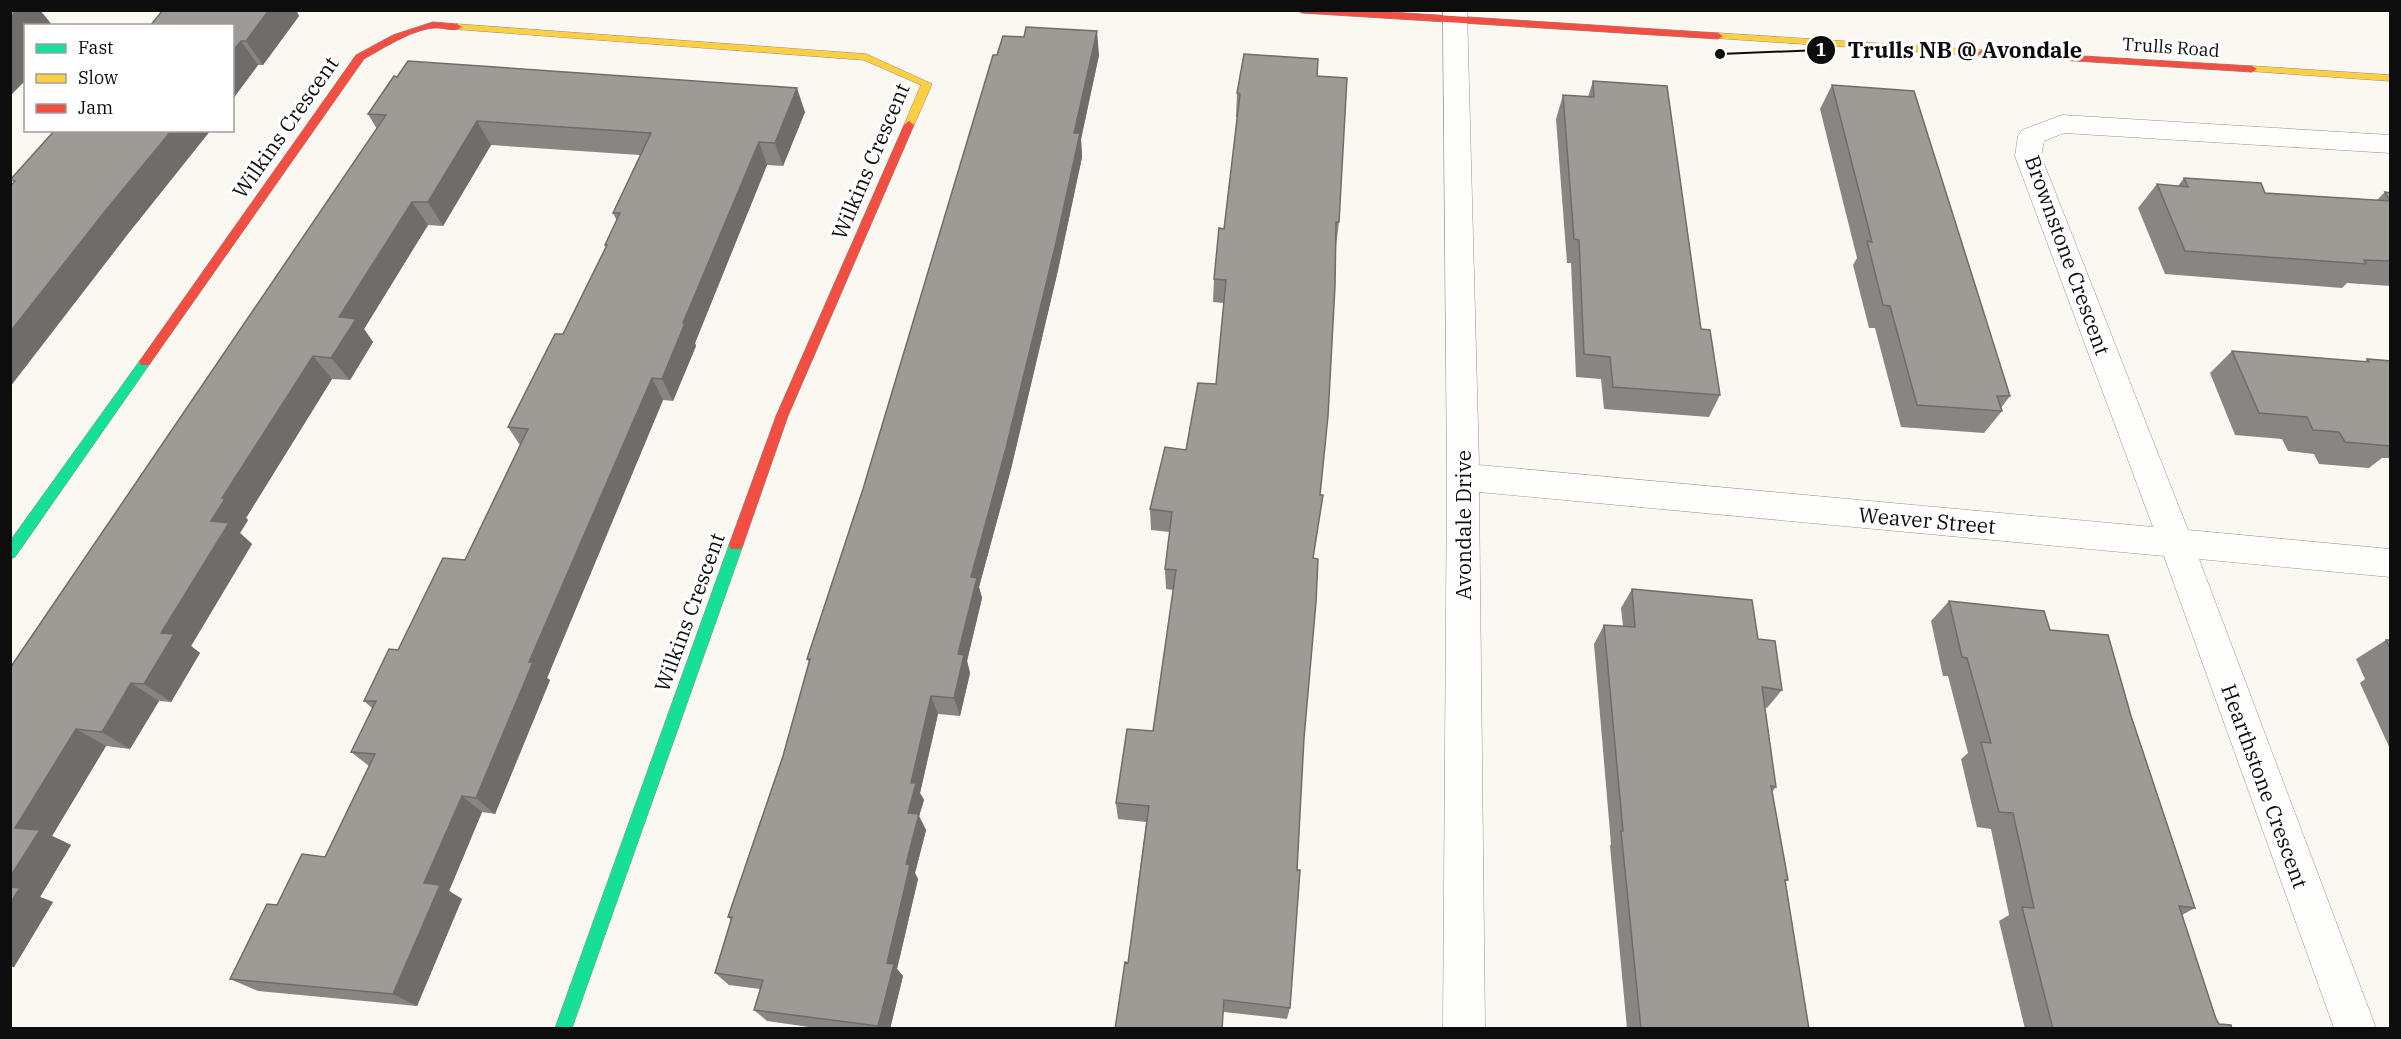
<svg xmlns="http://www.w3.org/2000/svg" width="2401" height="1039" font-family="'IBM Plex Serif',serif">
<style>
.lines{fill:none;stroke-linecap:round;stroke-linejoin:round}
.street-casing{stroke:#949390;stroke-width:1}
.fast-casing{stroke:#8b8986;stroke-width:1}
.slow-casing{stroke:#8b8986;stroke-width:1}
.jam-casing{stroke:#8b8986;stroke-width:1}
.street{fill:#fefefd;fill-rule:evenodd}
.fast{fill:#16e098;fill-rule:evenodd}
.slow{fill:#ffcf43;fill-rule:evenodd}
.jam{fill:#f24e42;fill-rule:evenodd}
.wall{fill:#888582}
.shaded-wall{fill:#6f6c6a}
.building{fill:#9e9b97;stroke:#6f6c6a;stroke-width:1.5}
.labels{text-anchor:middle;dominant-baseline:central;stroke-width:6;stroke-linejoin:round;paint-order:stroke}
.far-street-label{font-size:18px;fill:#0d0d0d;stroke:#fff}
.street-label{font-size:21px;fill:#0d0d0d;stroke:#fff}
.leader{fill:none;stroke:#0d0d0d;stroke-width:2}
.callout-dot{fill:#0d0d0d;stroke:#fff;stroke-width:2}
.mark-label{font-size:18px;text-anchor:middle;font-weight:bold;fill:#fff}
.callout-label{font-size:22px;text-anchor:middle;font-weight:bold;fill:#0d0d0d;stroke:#fff;stroke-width:6;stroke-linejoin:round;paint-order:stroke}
</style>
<rect width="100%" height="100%" fill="#fbf8f1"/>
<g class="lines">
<g class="street-casing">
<path id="street" d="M 1443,10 L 1467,10 L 1479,465 L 2153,527 L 2015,156 L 2018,136 L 2022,130 L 2062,115 L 2390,135 L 2390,153 L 2064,133 L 2044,141 L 2041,156 L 2188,530 L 2390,549 L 2390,577 L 2199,559 L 2376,1028 L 2334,1028 L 2164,556 L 1479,492 L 1485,1028 L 1443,1028 L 1447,477 Z"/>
</g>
<g class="fast-casing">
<path id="fast" d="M 145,357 L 149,359 L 151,362 L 149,365 L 15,557 L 10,559 L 10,541 L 141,359 Z
M 736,539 L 741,541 L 743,545 L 572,1028 L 555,1028 L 729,545 L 731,541 Z"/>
</g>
<g class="slow-casing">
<path id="slow" d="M 457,24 L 866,54 L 932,84 L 914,125 L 909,129 L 904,125 L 921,85 L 864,60 L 453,29 L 452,27 Z
M 1718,33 L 1982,50 L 1987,53 L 1982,56 L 1714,38 L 1714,34 Z
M 2252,66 L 2390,75 L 2390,81 L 2248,71 L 2248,67 Z"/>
</g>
<g class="jam-casing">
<path id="jam" d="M 1297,10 L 1359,10 L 1718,33 L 1723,36 L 1718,39 L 1302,13 Z
M 433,22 L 457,24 L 462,27 C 454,33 444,27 434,28 C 411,30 384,48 364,59 L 149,365 L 141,365 L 139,362 L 141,359 L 356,55 L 393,35 Z
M 1982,50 L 2252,66 L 2257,69 L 2252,72 L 1978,55 L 1977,53 Z
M 909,121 L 914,125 L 788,416 L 743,545 L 741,549 L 731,549 L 729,545 L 776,416 L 904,125 Z"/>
</g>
<use href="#street" class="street"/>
<use href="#fast" class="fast"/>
<use href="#slow" class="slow"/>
<use href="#jam" class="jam"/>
</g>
<path class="wall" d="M 163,10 L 296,10 L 299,16 L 263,65 L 258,65 L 232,100 L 232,26 Z
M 997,55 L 1099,55 L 1081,139 L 1082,157 L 1058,270 L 1011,469 L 979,587 L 982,598 L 967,661 L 970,673 L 960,716 L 938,714 L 920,793 L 924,800 L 919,816 L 926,830 L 915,873 L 918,879 L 897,969 L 903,976 L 890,1029 L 823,1029 L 767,1021 L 754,1010 L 760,989 L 729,985 L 715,973 L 731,920 L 728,917 L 783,756 L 809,662 L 807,659 L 863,489 Z
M 1317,76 L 1339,222 L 1336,246 L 1313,558 L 1290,1008 L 1287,1019 L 1224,1012 L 1128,963 L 1146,822 L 1118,819 L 1116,803 L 1153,731 L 1174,590 L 1166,589 L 1165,569 L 1170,532 L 1151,530 L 1150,509 L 1186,450 L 1216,384 L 1224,303 L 1213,302 L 1214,279 L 1224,229 L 1237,117 L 1236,117 L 1237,93 Z
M 1593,81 L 1701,329 L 1720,395 L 1709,417 L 1604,409 L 1601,379 L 1576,377 L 1571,263 L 1567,263 L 1556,119 L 1563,95 L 1588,97 Z
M 1832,85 L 2010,396 L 2001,408 L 2002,411 L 1984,433 L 1901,427 L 1875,328 L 1869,328 L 1853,265 L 1857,258 L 1820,109 Z
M 805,112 L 783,166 L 767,165 L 695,343 L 696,346 L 673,401 L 663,400 L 547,678 L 550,680 L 495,814 L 482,812 L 449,891 L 462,899 L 417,1006 L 258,991 L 230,979 L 277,905 L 325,857 L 369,766 L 351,752 L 372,708 L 364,701 L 398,650 L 465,560 L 520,445 L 508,427 L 563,334 L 606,247 L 605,245 L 617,221 L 613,213 L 640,155 L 491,145 L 443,226 L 428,225 L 364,329 L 373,342 L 350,380 L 332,379 L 246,518 L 248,520 L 240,533 L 252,544 L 191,646 L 200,653 L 171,702 L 159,701 L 130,749 L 106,746 L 52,836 L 71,845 L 40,897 L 53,902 L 14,967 L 10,967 L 10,668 L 377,129 L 368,114 Z
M 2184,178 L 2265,193 L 2377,200 L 2385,192 L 2391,193 L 2391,286 L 2347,283 L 2342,288 L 2165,274 L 2138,208 L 2157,184 L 2178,186 Z
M 2232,351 L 2365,362 L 2367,359 L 2391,361 L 2391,458 L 2382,458 L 2369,468 L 2319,464 L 2314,454 L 2288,451 L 2282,439 L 2235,435 L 2210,373 Z
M 1632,589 L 1758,639 L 1782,690 L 1767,708 L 1765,707 L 1776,787 L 1772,792 L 1788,880 L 1785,882 L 1809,1029 L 1627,1029 L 1610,846 L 1611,844 L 1594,644 L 1604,625 L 1623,626 L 1621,608 Z
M 1949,601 L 2050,630 L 2131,716 L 2195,908 L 2182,915 L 2216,1019 L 2219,1024 L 2232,1029 L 2025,1029 L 1999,921 L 2009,915 L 1991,829 L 1977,827 L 1961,759 L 1968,753 L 1948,676 L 1943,676 L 1931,621 Z
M 2386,640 L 2391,650 L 2391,751 L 2360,683 L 2365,679 L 2356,659 Z"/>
<path class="shaded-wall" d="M 17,10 L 40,10 L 53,26 L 26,26 L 26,80 L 10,96 L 10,18 Z
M 269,10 L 296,10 L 299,16 L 263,65 L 246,41 Z
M 1097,31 L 1099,55 L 1081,139 L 1082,157 L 1058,270 L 1011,469 L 979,587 L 982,598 L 967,661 L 970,673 L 960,716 L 954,698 L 958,654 L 971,577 L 1074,133 Z
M 241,41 L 258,65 L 232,100 L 232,52 Z
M 797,88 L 805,112 L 783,166 L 775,143 Z
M 477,121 L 491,145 L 443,226 L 428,202 Z
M 172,130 L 211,130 L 128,234 L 10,387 L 10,332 L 106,210 Z
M 759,142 L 767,165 L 695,343 L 696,346 L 673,401 L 662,379 L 683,323 Z
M 412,202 L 428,225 L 364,329 L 373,342 L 350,380 L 331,358 L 339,317 Z
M 313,356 L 332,379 L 246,518 L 248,520 L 240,533 L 252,544 L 191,646 L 200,653 L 171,702 L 144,684 L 161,633 L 211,521 L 222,498 Z
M 652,378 L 663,400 L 547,678 L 550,680 L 495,814 L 476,798 L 529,662 Z
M 131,683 L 159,701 L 130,749 L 102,732 Z
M 931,696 L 938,714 L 920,793 L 924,800 L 919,816 L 926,830 L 915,873 L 918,879 L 897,969 L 903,976 L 890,1029 L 880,1029 L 878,1026 L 887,963 L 906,864 L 908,813 L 911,783 Z
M 76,729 L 106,746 L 52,836 L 71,845 L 40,897 L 53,902 L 14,967 L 10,966 L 10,877 L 15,828 Z
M 462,796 L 482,812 L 449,891 L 462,899 L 417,1006 L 393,994 L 424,883 Z"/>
<path class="building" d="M 10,10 L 17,10 L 10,18 Z
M 163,10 L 269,10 L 246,41 L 241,41 L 232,52 L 232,26 L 150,26 Z
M 1026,27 L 1097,31 L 1074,133 L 1080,133 L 1055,247 L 1006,448 L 971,577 L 977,578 L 958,654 L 964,655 L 954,698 L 931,696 L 911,783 L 916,783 L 908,813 L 919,814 L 906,864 L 910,865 L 887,963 L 894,964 L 878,1026 L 754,1010 L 763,980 L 715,973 L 732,917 L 728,917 L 783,756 L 810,659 L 807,659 L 863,489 L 993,55 L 997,55 L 1003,36 L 1024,37 Z
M 1244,54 L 1318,59 L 1317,76 L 1347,78 L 1339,222 L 1336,222 L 1335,286 L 1328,416 L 1320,495 L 1323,495 L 1313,558 L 1318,559 L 1316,602 L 1304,738 L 1297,870 L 1300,870 L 1290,1008 L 1224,1000 L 1222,1029 L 1115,1029 L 1125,962 L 1128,963 L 1149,806 L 1116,803 L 1127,729 L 1153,731 L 1176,570 L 1165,569 L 1172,512 L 1150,509 L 1165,447 L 1186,450 L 1198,383 L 1216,384 L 1226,280 L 1214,279 L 1219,228 L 1224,229 L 1240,94 L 1237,93 Z
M 408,61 L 797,88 L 775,143 L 759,142 L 683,323 L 685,323 L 662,379 L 652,378 L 529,662 L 533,662 L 476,798 L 462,796 L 424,883 L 440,885 L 393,994 L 230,979 L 267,904 L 277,905 L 302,854 L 325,857 L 375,754 L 351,752 L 376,701 L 364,701 L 389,649 L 398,650 L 443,558 L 465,560 L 528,429 L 508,427 L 555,334 L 563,334 L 607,245 L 605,245 L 620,213 L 613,213 L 651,133 L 477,121 L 428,202 L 412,202 L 339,317 L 356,319 L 331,358 L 313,356 L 222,498 L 225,499 L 211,521 L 229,523 L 161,633 L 174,634 L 144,684 L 131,683 L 102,732 L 76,729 L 15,828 L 40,830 L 10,877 L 10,668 L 386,115 L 368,114 L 394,76 L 397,77 Z
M 1593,81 L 1667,86 L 1701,329 L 1710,330 L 1720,395 L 1613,387 L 1610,357 L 1584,354 L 1579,240 L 1574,239 L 1563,95 L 1594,97 Z
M 1832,85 L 1914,91 L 2010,396 L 1997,396 L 2002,411 L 1917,405 L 1890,306 L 1883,305 L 1867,241 L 1872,242 Z
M 55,130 L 172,130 L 106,210 L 10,332 L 10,186 L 15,181 L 10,180 Z
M 2184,178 L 2261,183 L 2265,193 L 2311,196 L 2390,201 L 2385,192 L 2391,193 L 2391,261 L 2364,260 L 2366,264 L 2185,251 L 2157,184 L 2188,187 Z
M 2232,351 L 2369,362 L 2367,359 L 2391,361 L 2391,446 L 2345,442 L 2339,432 L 2313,430 L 2307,417 L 2259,413 Z
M 1632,589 L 1752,600 L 1758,639 L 1775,641 L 1782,690 L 1762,687 L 1776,787 L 1771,786 L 1788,880 L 1785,880 L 1809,1029 L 1641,1029 L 1621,831 L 1623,831 L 1604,625 L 1635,627 Z
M 1949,601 L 2044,611 L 2050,630 L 2108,635 L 2131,716 L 2195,908 L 2179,906 L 2216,1019 L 2219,1024 L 2231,1025 L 2232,1029 L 2053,1029 L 2022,907 L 2034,908 L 2013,813 L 1999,812 L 1981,742 L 1991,743 L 1967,658 L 1962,657 Z
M 2386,640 L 2391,640 L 2391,650 Z
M 10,887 L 20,888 L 10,903 Z"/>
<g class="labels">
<g class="far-street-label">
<text transform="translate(2171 47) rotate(4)">Trulls Road</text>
</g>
<g class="street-label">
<text transform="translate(285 127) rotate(-55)">Wilkins Crescent</text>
<text transform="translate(870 161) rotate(-67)">Wilkins Crescent</text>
<text transform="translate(2068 255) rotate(70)">Brownstone Crescent</text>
<text transform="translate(1927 520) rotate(5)">Weaver Street</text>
<text transform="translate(1463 525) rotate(-90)">Avondale Drive</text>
<text transform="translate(689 612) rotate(-70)">Wilkins Crescent</text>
<text transform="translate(2265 786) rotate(70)">Hearthstone Crescent</text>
</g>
</g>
<path class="leader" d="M1720 54L1821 50"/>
<g class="callout-dot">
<circle cx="1720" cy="54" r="6"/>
<circle cx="1821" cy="50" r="15"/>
</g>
<g class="mark-label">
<text x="1821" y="56">1</text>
</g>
<g class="callout-label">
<text x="1965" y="58">Trulls NB @ Avondale</text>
</g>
<rect width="2401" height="1039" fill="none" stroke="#0d0d0d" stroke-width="24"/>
<rect x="24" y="24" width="210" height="108" fill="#ffffff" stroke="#9e9e9e" stroke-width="1.5"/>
<rect x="36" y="44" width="30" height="9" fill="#16e098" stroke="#9e9e9e" stroke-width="1.5"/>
<text x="78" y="54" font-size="18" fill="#0d0d0d">Fast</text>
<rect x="36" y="74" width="30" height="9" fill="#ffcf43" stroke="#9e9e9e" stroke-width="1.5"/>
<text x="78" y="84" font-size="18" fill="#0d0d0d">Slow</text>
<rect x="36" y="104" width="30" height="9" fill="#f24e42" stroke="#9e9e9e" stroke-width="1.5"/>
<text x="78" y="114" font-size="18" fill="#0d0d0d">Jam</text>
</svg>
